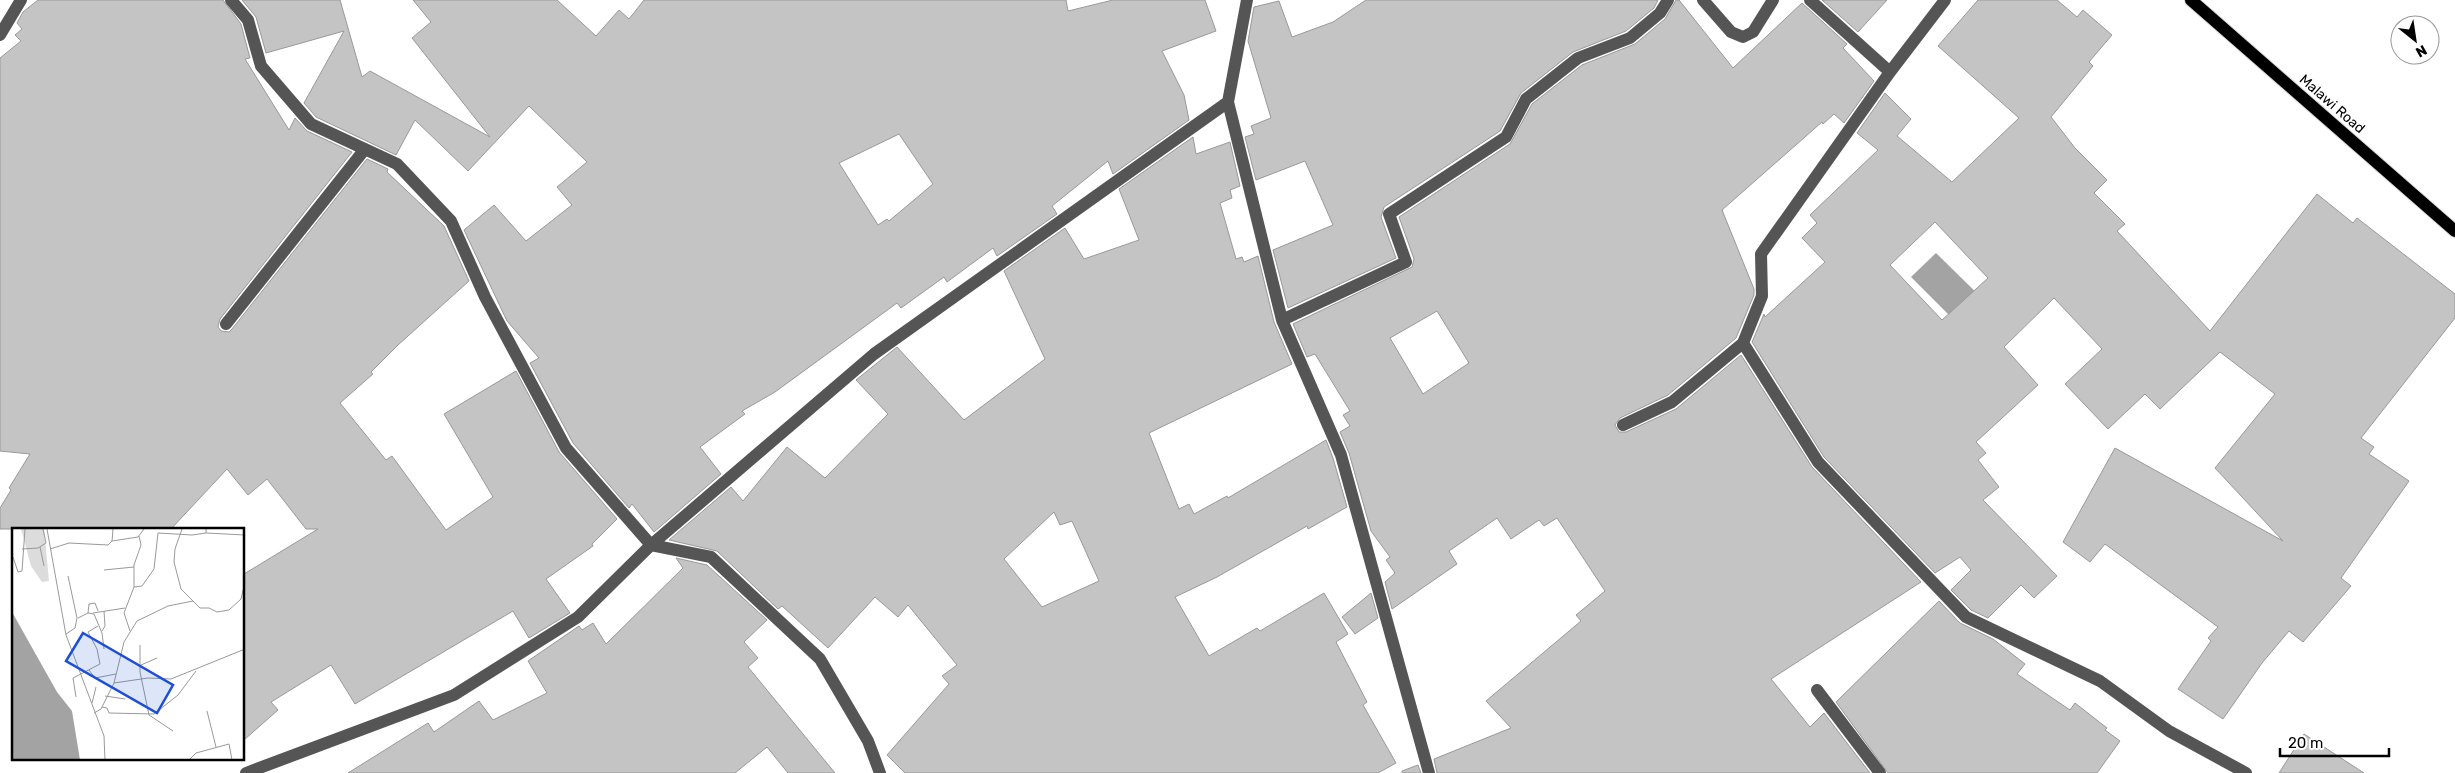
<svg xmlns="http://www.w3.org/2000/svg" width="2455" height="773" font-family="Rubik,sans-serif">
<style>
.water{fill:#a3a3a3}
.building{fill:#c4c4c4;stroke:#999;fill-rule:evenodd}
.lines{fill:none;stroke-linecap:round;stroke-linejoin:round}
.major-casing{stroke:#dbdbdb;stroke-width:14}
.minor{stroke:#555;stroke-width:12}
.major{stroke:#000;stroke-width:12}
.labels{text-anchor:middle;dominant-baseline:central;stroke-width:5;stroke-linejoin:round;paint-order:stroke}
.street-label{font-size:14px;fill:#000;stroke:#fff}
.inset-road{fill:none;stroke:#999;stroke-width:1}
.view{fill:#1d4ed8;fill-opacity:0.15;stroke:#1d4ed8;stroke-width:2.5}
.inset-edge{fill:none;stroke:#000;stroke-width:2.5}
</style>
<rect width="100%" height="100%" fill="#fff"/>
<path class="water" d="M 1936,253 L 1992,308 L 1967,333 L 1911,277 Z"/>
<path class="building" d="M 38,0 L 223,0 L 241,24 L 250,58 L 245,59 L 289,130 L 295,118 L 307,131 L 352,152 L 220,319 L 218,327 L 221,331 L 229,332 L 232,329 L 367,159 L 388,169 L 387,172 L 444,226 L 469,281 L 398,345 L 371,372 L 373,374 L 340,403 L 386,460 L 392,456 L 446,530 L 493,497 L 444,414 L 516,371 L 559,452 L 617,519 L 592,544 L 593,546 L 546,579 L 570,613 L 529,638 L 513,611 L 355,704 L 331,665 L 271,702 L 278,710 L 244,740 L 244,574 L 318,529 L 306,529 L 267,479 L 248,495 L 227,469 L 171,529 L 0,529 L 0,508 L 11,490 L 9,488 L 30,454 L 0,451 L 0,58 L 21,41 L 15,35 L 22,29 L 17,23 L 23,12 Z
M 242,0 L 340,0 L 362,77 L 370,71 L 490,137 L 412,38 L 431,22 L 413,0 L 557,0 L 596,36 L 619,10 L 629,19 L 644,0 L 1066,0 L 1068,11 L 1113,0 L 1205,0 L 1216,31 L 1162,51 L 1184,95 L 1189,120 L 1113,174 L 1108,161 L 1052,206 L 1057,214 L 997,256 L 993,248 L 947,282 L 944,277 L 901,308 L 897,303 L 775,392 L 742,411 L 745,414 L 700,447 L 721,474 L 654,532 L 632,504 L 629,508 L 573,443 L 530,363 L 539,358 L 507,321 L 464,230 L 494,205 L 526,241 L 572,205 L 557,187 L 587,162 L 529,106 L 468,171 L 415,120 L 396,155 L 316,117 L 304,103 L 344,31 L 266,53 L 256,17 ZM 899,134 L 933,184 L 889,221 L 887,219 L 878,225 L 839,163 Z
M 1366,0 L 1658,0 L 1654,8 L 1626,31 L 1573,52 L 1521,93 L 1500,131 L 1384,207 L 1381,217 L 1396,258 L 1288,308 L 1273,250 L 1333,225 L 1305,161 L 1256,180 L 1245,137 L 1254,134 L 1251,126 L 1271,118 L 1248,41 L 1254,7 L 1279,1 L 1292,37 L 1333,22 Z
M 1676,0 L 1679,0 L 1733,68 L 1802,3 L 1847,44 L 1843,48 L 1874,81 L 1844,123 L 1834,114 L 1823,124 L 1822,122 L 1722,210 L 1754,289 L 1754,295 L 1736,338 L 1668,395 L 1620,418 L 1615,425 L 1619,432 L 1626,432 L 1676,409 L 1741,355 L 1812,467 L 1921,582 L 1771,679 L 1810,727 L 1824,713 L 1870,773 L 1437,773 L 1434,759 L 1511,728 L 1486,701 L 1581,621 L 1576,615 L 1605,591 L 1557,518 L 1544,526 L 1539,520 L 1511,539 L 1497,518 L 1449,551 L 1457,564 L 1392,609 L 1385,582 L 1395,573 L 1386,560 L 1390,557 L 1371,531 L 1349,453 L 1340,432 L 1350,426 L 1343,415 L 1350,411 L 1315,354 L 1307,357 L 1293,324 L 1412,267 L 1414,259 L 1399,217 L 1510,144 L 1532,104 L 1582,65 L 1635,44 L 1665,19 ZM 1437,311 L 1469,363 L 1423,394 L 1390,338 Z
M 1822,0 L 1887,0 L 1858,32 Z
M 1978,0 L 2057,0 L 2077,17 L 2083,10 L 2112,35 L 2089,62 L 2093,66 L 2051,117 L 2075,148 L 2107,180 L 2094,193 L 2125,224 L 2117,231 L 2210,331 L 2317,194 L 2353,223 L 2357,218 L 2455,294 L 2455,318 L 2361,438 L 2374,447 L 2369,454 L 2409,481 L 2341,578 L 2351,586 L 2303,642 L 2289,631 L 2262,663 L 2223,719 L 2178,689 L 2211,641 L 2208,638 L 2218,627 L 2105,544 L 2090,562 L 2063,542 L 2115,448 L 2283,541 L 2215,468 L 2275,394 L 2220,352 L 2160,409 L 2145,394 L 2108,429 L 2065,384 L 2102,349 L 2054,298 L 2004,347 L 2038,385 L 1976,442 L 1986,453 L 1978,460 L 1999,487 L 1983,500 L 2057,576 L 2034,598 L 2021,585 L 1988,618 L 1971,610 L 1951,590 L 1971,570 L 1960,557 L 1935,573 L 1824,457 L 1752,342 L 1764,314 L 1765,317 L 1825,262 L 1802,238 L 1817,223 L 1810,215 L 1878,150 L 1857,133 L 1885,93 L 1911,119 L 1897,136 L 1952,182 L 2019,118 L 1938,46 ZM 1935,222 L 1988,278 L 1942,320 L 1890,265 Z
M 1193,137 L 1196,154 L 1230,142 L 1240,186 L 1230,190 L 1232,198 L 1220,203 L 1236,259 L 1242,257 L 1244,262 L 1258,256 L 1274,322 L 1292,364 L 1149,433 L 1179,509 L 1189,504 L 1194,514 L 1227,496 L 1228,498 L 1326,440 L 1333,458 L 1347,507 L 1308,529 L 1307,526 L 1217,577 L 1175,597 L 1209,656 L 1257,628 L 1260,631 L 1324,593 L 1348,634 L 1336,642 L 1367,702 L 1363,705 L 1396,763 L 1378,773 L 905,773 L 887,755 L 949,684 L 942,676 L 957,665 L 908,605 L 898,617 L 875,597 L 828,648 L 782,606 L 778,609 L 717,551 L 669,540 L 731,487 L 743,501 L 787,447 L 825,478 L 888,414 L 856,380 L 897,347 L 964,420 L 1045,359 L 1004,271 L 1065,228 L 1084,259 L 1139,240 L 1119,189 ZM 1054,512 L 1060,525 L 1072,521 L 1099,581 L 1042,607 L 1004,559 Z
M 676,558 L 707,565 L 767,620 L 744,642 L 758,658 L 748,667 L 835,773 L 788,773 L 767,747 L 735,773 L 348,773 L 428,723 L 434,732 L 479,701 L 493,720 L 547,693 L 528,661 L 579,626 L 582,630 L 593,623 L 606,644 L 683,568 Z
M 1371,593 L 1378,618 L 1355,634 L 1342,617 Z
M 1939,601 L 1960,623 L 1993,639 L 2025,664 L 2017,674 L 2070,710 L 2075,703 L 2107,728 L 2105,730 L 2120,741 L 2097,773 L 1888,773 L 1836,702 Z
M 2304,734 L 2364,773 L 2279,773 Z
M 1418,765 L 1421,773 L 1402,773 L 1402,771 Z"/>
<g class="lines">
<g class="major-casing">
<path id="major" d="M 2191,0 L 2455,231"/>
</g>
<path class="minor" d="M 231,0 L 248,20 L 261,66 L 311,124 L 397,164 L 451,221 L 485,297 L 566,448 L 651,545 L 711,557 L 820,659 L 868,741 L 880,773
M 1703,0 L 1731,32 L 1743,37 L 1753,32 L 1773,0
M 1810,0 L 1890,72
M 1945,0 L 1890,72 L 1761,254 L 1762,296 L 1743,343 L 1818,462 L 1966,617 L 2100,681 L 2169,731 L 2246,773
M 0,35 L 21,0
M 1228,102 L 1282,320 L 1341,455 L 1429,773
M 1282,320 L 1406,262 L 1389,214 L 1506,137 L 1526,99 L 1578,58 L 1630,38 L 1660,13 L 1668,0
M 226,324 L 365,149
M 1623,425 L 1672,402 L 1743,343
M 1817,690 L 1880,773
M 246,773 L 454,695 L 578,617 L 651,545 L 874,354 L 1228,102 L 1247,0"/>
<use href="#major" class="major"/>
</g>
<g class="labels">
<g class="street-label">
<text transform="translate(2332 104) rotate(41)">Malawi Road</text>
</g>
</g>
<g transform="translate(12 528)">
<rect width="232" height="232" fill="#fff"/>
<path d="M 9,1 L 32,1 L 37,53 L 30,54 L 19,38 Z" fill="#dcdcdc"/>
<path d="M 0,84 L 45,164 L 60,183 L 68,232 L 0,232 Z" fill="#a3a3a3"/>
<path class="inset-road" d="M 35,1 L 54,107 L 92,208 L 93,232M 170,1 L 163,21 L 162,34 L 169,61 L 188,80 L 197,80 L 205,84 L 217,82 L 229,71 L 233,54M 194,5 L 233,7M 100,13 L 126,9 L 132,1M 28,19 L 32,38M 10,21 L 26,20 L 34,15 L 31,1M 38,21 L 57,15 L 96,17 L 100,13 L 101,1M 1,29 L 6,44M 92,42 L 122,39M 6,44 L 10,43 L 13,1M 122,59 L 130,58 L 142,41 L 146,5 L 180,7 L 194,5 L 194,1M 76,85 L 77,76 L 83,75 L 86,83M 81,85 L 113,80M 66,90 L 76,85 L 82,86 L 90,105 L 92,121M 90,103 L 93,98 L 92,83M 118,103 L 112,85 L 122,59 L 122,37 L 129,17 L 127,8M 54,106 L 63,100 L 65,90 L 56,48M 128,117 L 128,144 L 137,187 L 161,203M 129,137 L 145,130M 77,142 L 83,150 L 104,146M 102,155 L 112,114 L 125,93 L 156,78 L 181,73M 93,168 L 113,171M 64,169 L 61,150 L 88,136 L 85,121 L 76,104 L 86,98M 80,175 L 84,159M 90,179 L 95,180 L 97,185 L 142,186 L 166,167 L 184,143M 195,183 L 204,219M 82,185 L 89,181 L 102,155 L 136,150 L 159,151 L 233,121M 177,232 L 184,225 L 217,216 L 220,232"/>
<path class="view" d="M 71,105 L 161,157 L 145,185 L 54,133 Z"/>
<rect width="232" height="232" class="inset-edge"/>
</g>
<g transform="translate(2415 40) rotate(150)"><circle r="24" fill="#ffffff" stroke="#999999"/>
<path d="M0-4L9 19L0 12L-9 19Z" fill="#000000"/>
<text y="-8" font-size="14" font-weight="bold" text-anchor="middle" fill="#000000">N</text>
</g>
<path d="M2280 748v8h109v-8" fill="none" stroke="#000000" stroke-width="2.5"/>
<text x="2288" y="748" font-size="15" fill="#000000" stroke="#ffffff" stroke-width="4" paint-order="stroke">20 m</text>
</svg>
